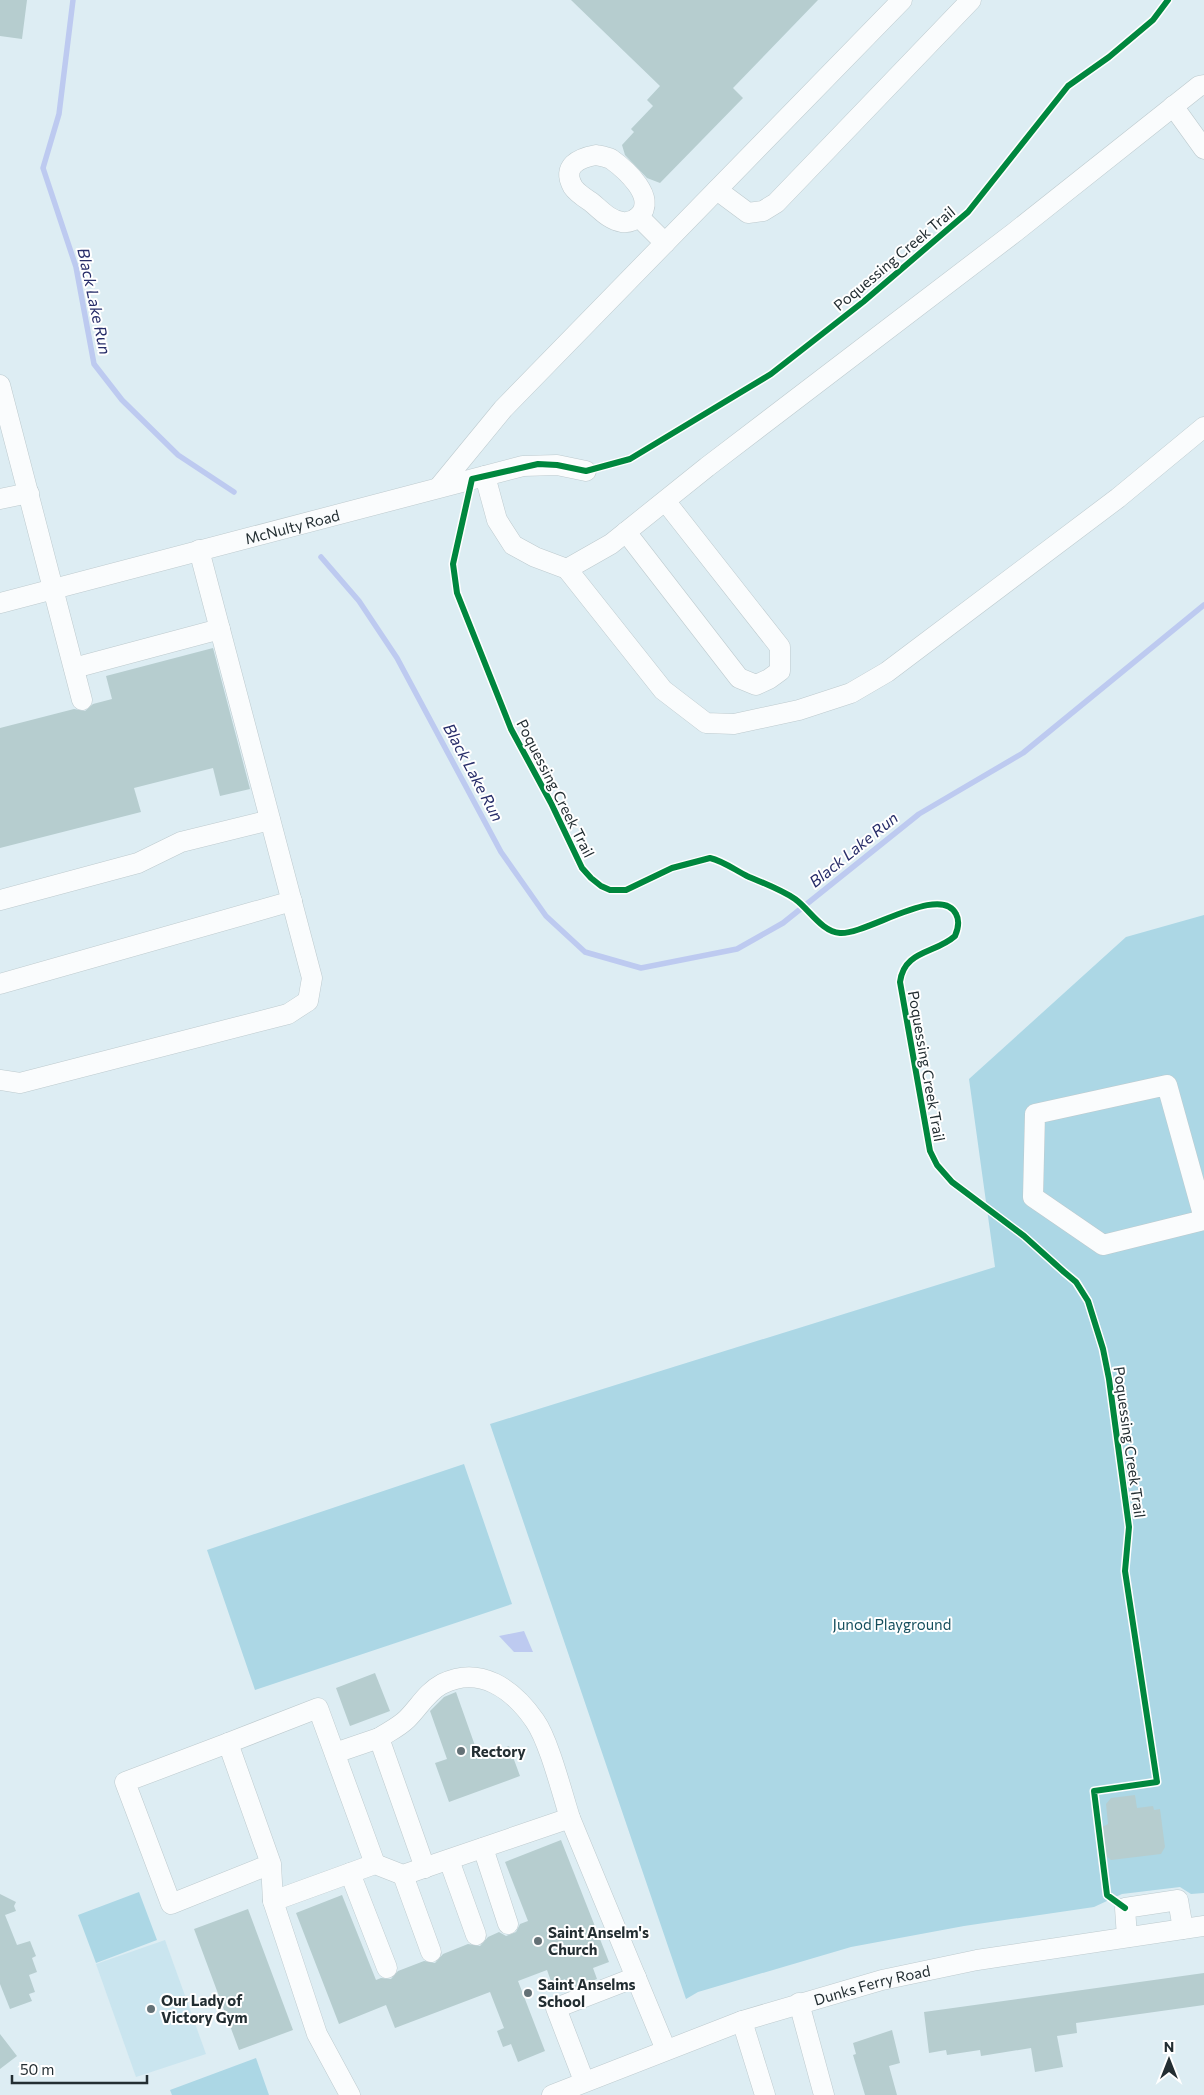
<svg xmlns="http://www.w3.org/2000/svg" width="1204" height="2095" font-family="Commissioner,sans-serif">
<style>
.built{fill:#cae5ef}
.green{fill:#acd7e5}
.water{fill:#bdcaf0}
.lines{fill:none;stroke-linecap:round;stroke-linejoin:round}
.stream{stroke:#bdcaf0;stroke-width:5.5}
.building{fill:#b6cdcf}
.minor-casing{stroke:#bdcace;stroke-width:21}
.path{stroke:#c6cbcd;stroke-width:3;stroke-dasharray:1 4;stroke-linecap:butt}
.minor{stroke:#fafcfd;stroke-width:20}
.cycleway-casing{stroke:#fff;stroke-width:9}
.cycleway{stroke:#00873e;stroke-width:6}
.poi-dot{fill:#647176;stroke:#fff;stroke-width:2}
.labels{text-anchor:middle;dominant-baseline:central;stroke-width:4;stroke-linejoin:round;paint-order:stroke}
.street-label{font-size:15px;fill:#232e32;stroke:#fff}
.park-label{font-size:15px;fill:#144e5d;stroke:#fff}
.poi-label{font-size:15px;font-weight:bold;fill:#232e32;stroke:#fff;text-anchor:start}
.water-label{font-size:16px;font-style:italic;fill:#272d69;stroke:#fff}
</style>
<rect width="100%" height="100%" fill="#ddedf3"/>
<path class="built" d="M 165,1940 L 206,2054 L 136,2077 L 96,1964 Z"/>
<path class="green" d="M 1204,915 L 1204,1893 L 1191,1894 L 1180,1887 L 1122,1894 L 1094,1907 L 964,1926 L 851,1947 L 698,1992 L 686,1999 L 490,1424 L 995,1267 L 969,1079 L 1126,937 Z
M 464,1464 L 512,1604 L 255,1690 L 207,1550 Z
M 139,1892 L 157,1940 L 96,1963 L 78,1915 Z
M 256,2058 L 269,2095 L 172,2095 L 170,2090 Z"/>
<path class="water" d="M 524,1631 L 533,1652 L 514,1652 L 499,1636 Z"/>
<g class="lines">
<path class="stream" d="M 73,0 L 59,114 L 43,168 L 76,267 L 94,364 L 122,400 L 178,455 L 234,492
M 321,557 L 359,601 L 397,658 L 501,852 L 546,916 L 585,952 L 641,968 L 737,949 L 783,923 L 919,814 L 1023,753 L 1204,605"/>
</g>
<path class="building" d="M 0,0 L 27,0 L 22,39 L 0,36 Z
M 571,0 L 818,0 L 733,88 L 743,98 L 660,183 L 647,178 L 625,155 L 622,145 L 634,132 L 631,129 L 653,106 L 647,100 L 660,86 Z
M 213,648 L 250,789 L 220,796 L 213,768 L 134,788 L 141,812 L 0,848 L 0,728 L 74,709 L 85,711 L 93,704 L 112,699 L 106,676 Z
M 375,1673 L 390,1711 L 350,1726 L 336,1688 Z
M 456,1692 L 479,1757 L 509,1746 L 520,1776 L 449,1802 L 435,1763 L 447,1759 L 430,1711 L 444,1697 Z
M 1135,1795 L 1137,1808 L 1153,1806 L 1154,1810 L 1160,1809 L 1165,1847 L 1161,1854 L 1111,1860 L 1106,1856 L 1102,1827 L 1108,1824 L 1106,1804 L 1111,1798 Z
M 561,1840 L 609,1962 L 593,1968 L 597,1979 L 569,1990 L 565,1979 L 552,1984 L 547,1970 L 518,1981 L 545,2051 L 518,2062 L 511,2044 L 503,2047 L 497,2031 L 504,2028 L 490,1992 L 395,2028 L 386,2005 L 339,2024 L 296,1913 L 342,1895 L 376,1980 L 381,1978 L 391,1979 L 398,1971 L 424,1961 L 435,1963 L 443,1954 L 468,1944 L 480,1946 L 488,1937 L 499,1932 L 506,1936 L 516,1932 L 520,1924 L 528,1921 L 505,1862 Z
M 0,1894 L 16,1902 L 14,1906 L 16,1911 L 5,1915 L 17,1945 L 30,1941 L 36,1956 L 32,1958 L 37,1972 L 29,1975 L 35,1992 L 29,1994 L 32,2001 L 10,2009 L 0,1984 Z
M 248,1909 L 293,2030 L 239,2050 L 194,1929 Z
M 1204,1973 L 1204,2005 L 1076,2023 L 1077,2033 L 1057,2036 L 1063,2067 L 1035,2072 L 1031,2048 L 981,2056 L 980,2050 L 947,2055 L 946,2050 L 929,2053 L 924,2012 Z
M 892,2030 L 900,2063 L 889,2066 L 897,2095 L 865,2095 L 853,2055 L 856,2054 L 853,2043 Z
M 0,2034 L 17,2056 L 0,2069 Z"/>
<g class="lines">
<g class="minor-casing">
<g id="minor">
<path d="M 1173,106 L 1204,149"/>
<path d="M 596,155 C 601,156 607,157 611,159 C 625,169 658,198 639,216 C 634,221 629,223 622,222 C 609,220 601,210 591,202 C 585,198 577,193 573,187 C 561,166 579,158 596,155 Z"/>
<path d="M 717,190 L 748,213 L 763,211 L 776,203 L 971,0"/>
<path d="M 639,217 L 665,243"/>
<path d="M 0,385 L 82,700"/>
<path d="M 485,476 L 497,520 L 513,545 L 535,557 L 567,569 L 663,690 L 706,723 L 734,724 L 799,710 L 851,693 L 887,672 L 1118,498 L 1204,427"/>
<path d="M 439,487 L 503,409 L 902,0"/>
<path d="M 0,499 L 29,493"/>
<path d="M 626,532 L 739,678 L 756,685 L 769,679 L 780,671 L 780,647 L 666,502"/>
<path d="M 567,569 L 611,544 L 707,467 L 1015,232 L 1199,86 L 1204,85"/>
<path id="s1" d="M 0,603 L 523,466 L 557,465 L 586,471"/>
<path d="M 74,668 L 220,629"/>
<path d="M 0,900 L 138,863 L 181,842 L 270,820"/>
<path d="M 0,984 L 292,901"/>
<path d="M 0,1080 L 20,1083 L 288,1014 L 308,1001 L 312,978 L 199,550"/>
<path d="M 1204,1218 L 1167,1085 L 1035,1114 L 1033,1197 L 1103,1245 L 1204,1220"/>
<path d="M 379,1738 C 388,1732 399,1727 407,1719 C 419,1707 427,1692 442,1684 C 480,1665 513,1689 535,1721 C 549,1741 562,1793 570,1818"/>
<path d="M 228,1743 L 318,1708 L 375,1864"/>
<path d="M 335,1753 L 379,1738 L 425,1868"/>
<path d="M 483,1848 L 508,1924"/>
<path d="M 449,1860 L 476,1935"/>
<path d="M 271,1864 L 171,1904 L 125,1782 L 228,1743 L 271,1864 L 273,1901"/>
<path d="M 350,1873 L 387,1968"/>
<path d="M 403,1875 L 431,1952"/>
<path d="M 1127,1937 L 1125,1908 L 1178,1900 L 1183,1929"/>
<path d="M 799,2003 L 824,2095"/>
<path d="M 742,2021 L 765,2095"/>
<path d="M 584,2081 L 556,2008 L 636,1977"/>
<path d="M 350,2095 L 317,2034 L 273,1901 L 375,1864 L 403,1875 L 570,1818 L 666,2050"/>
<path id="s2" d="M 552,2095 L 742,2021 L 882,1980 L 977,1960 L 1204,1926"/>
</g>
</g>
<path class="path" d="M 1110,1897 L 1107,1895 L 1094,1791 L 1157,1782"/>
<use href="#minor" class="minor"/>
<g class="cycleway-casing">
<path id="cycleway" d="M 1125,1908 L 1107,1895 L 1094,1791 L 1157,1782 L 1125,1571 L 1129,1527 L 1109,1379 L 1103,1349 L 1088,1301 L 1076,1282 L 1064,1272 L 1024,1236 L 952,1182 L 937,1165 L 930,1151 L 900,982 C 904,950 935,954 955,936 C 958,929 960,921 956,914 C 941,883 866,935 840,933 C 822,932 809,909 795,899 C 780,889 763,883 747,876 C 735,870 723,861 710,858 L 672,868 L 626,890 L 610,890 L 601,886 L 591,878 L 582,868 L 551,803 L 511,729 L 457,593 L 453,564 L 472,479 L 538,464 L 557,465 L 586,471 L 630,459 L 771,374 L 863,302 L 968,212 L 1068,86 L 1109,57 L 1153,20 L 1168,0"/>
</g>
<use href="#cycleway" class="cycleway"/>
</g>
<g class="poi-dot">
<circle cx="461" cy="1751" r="5"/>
<circle cx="538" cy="1941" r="5"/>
<circle cx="528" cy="1993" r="5"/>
<circle cx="151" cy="2009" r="5"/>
</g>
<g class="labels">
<g class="street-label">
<text transform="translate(894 258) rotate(-40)">Poquessing Creek Trail</text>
<text stroke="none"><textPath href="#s1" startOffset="302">McNulty Road</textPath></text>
<text transform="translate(556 788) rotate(63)">Poquessing Creek Trail</text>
<text transform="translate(927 1066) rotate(80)">Poquessing Creek Trail</text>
<text transform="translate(1130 1442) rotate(82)">Poquessing Creek Trail</text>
<text stroke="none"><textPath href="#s2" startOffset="339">Dunks Ferry Road</textPath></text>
</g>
<g class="park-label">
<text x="892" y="1624">Junod Playground</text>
</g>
<g class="poi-label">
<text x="471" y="1751">Rectory</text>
<text x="548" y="1932">Saint Anselm's<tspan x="548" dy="17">Church</tspan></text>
<text x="538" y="1984">Saint Anselms<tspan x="538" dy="17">School</tspan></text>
<text x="161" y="2000">Our Lady of<tspan x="161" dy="17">Victory Gym</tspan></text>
</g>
<g class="water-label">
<text transform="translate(95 301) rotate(78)">Black Lake Run</text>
<text transform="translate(474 772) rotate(62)">Black Lake Run</text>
<text transform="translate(853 849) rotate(-39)">Black Lake Run</text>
</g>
</g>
<g transform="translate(1169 2060)" stroke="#ffffff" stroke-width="4" paint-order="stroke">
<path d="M0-4L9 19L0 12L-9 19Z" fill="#232e32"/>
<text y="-8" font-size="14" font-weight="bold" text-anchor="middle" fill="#232e32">N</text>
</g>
<path d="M12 2075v8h135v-8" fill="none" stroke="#232e32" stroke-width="2.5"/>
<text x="20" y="2075" font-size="15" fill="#232e32" stroke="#ffffff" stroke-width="4" paint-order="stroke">50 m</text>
</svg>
